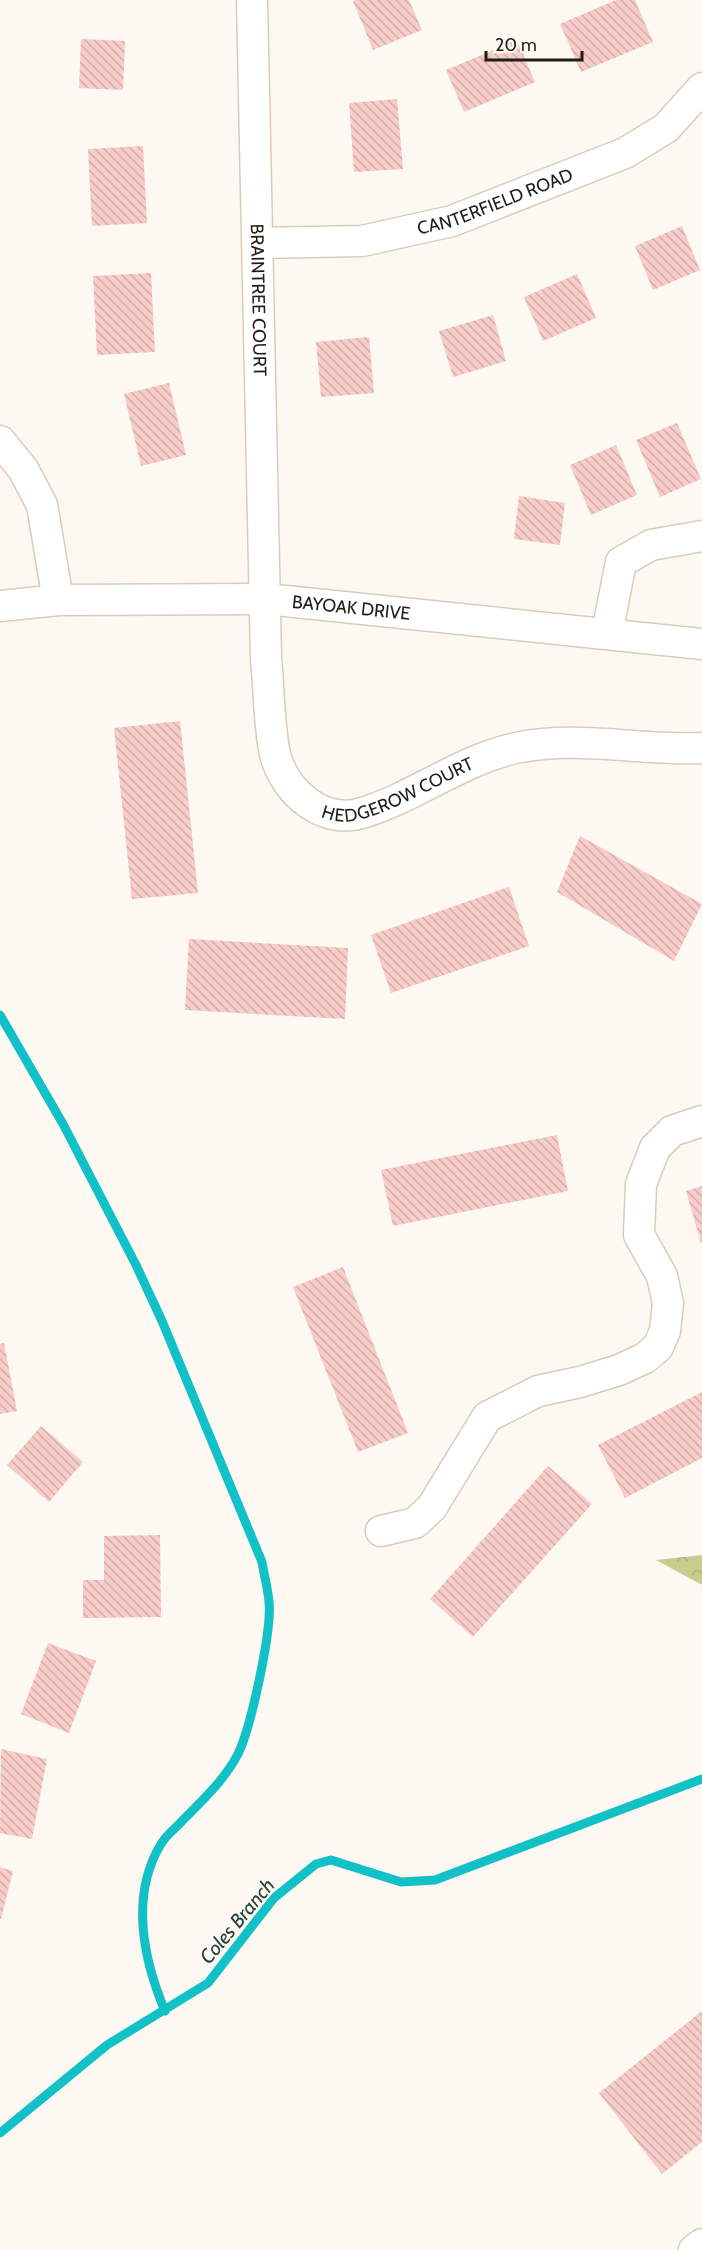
<svg xmlns="http://www.w3.org/2000/svg" width="702" height="2250" font-family="Cabin,sans-serif">
<style>
.park{fill:url(#park-crowns)}
.lines{fill:none;stroke-linecap:round;stroke-linejoin:round}
.stream{stroke:#12c1c8;stroke-width:9}
.building{fill:url(#building-back-hatch)}
.minor-casing{stroke:#daccbd;stroke-width:33}
.minor{stroke:#fff;stroke-width:30}
.labels{text-anchor:middle;dominant-baseline:central;stroke-width:4.5;stroke-linejoin:round;paint-order:stroke}
.street-label{font-size:18px;fill:#211d17;stroke:#fdf8f1}
.water-label{font-size:20px;font-style:italic;fill:#274041;stroke:#fdf8f1}
</style>
<defs>
<pattern id="park-crowns" width="20" height="18" patternUnits="userSpaceOnUse" patternTransform="scale(1.5)"><rect width="20" height="18" fill="#c8cd8f"/><path d="M2 6a3 3 0 1 1 6 0M12 15a3 3 0 1 1 6 0" fill="none" stroke="#acb07b"/></pattern>
<pattern id="building-back-hatch" width="6" height="6" patternUnits="userSpaceOnUse" patternTransform="scale(1.5)"><rect width="6" height="6" fill="#f7ccc9"/><path d="M-1 5l2 2M0 0l6 6M5-1l2 2" fill="none" stroke="#d3afac"/></pattern>
</defs>
<rect width="100%" height="100%" fill="#fdf8f1"/>
<path class="park" d="M 702,1555 L 702,1585 L 656,1560 Z"/>
<g class="lines">
<path class="stream" d="M 0,1015 L 63,1124 L 136,1265 L 162,1321 L 262,1562 C 264,1575 268,1589 269,1602 C 272,1631 251,1727 238,1754 C 225,1779 203,1800 183,1820 C 176,1828 166,1835 161,1844 C 130,1895 143,1959 165,2011
M 0,2133 L 107,2045 L 208,1983 L 274,1898 L 316,1864 L 331,1860 L 401,1882 L 435,1880 L 702,1779"/>
</g>
<path class="building" d="M 355,0 L 409,0 L 422,30 L 373,50 L 353,1 Z
M 616,0 L 635,0 L 653,42 L 581,72 L 560,24 Z
M 81,39 L 125,41 L 123,90 L 79,88 Z
M 517,40 L 535,82 L 464,112 L 446,70 Z
M 397,99 L 403,169 L 354,172 L 349,103 Z
M 143,146 L 147,223 L 92,226 L 88,149 Z
M 682,226 L 700,270 L 653,290 L 635,246 Z
M 151,273 L 155,352 L 97,355 L 93,276 Z
M 577,274 L 596,318 L 543,341 L 524,297 Z
M 493,315 L 506,361 L 453,377 L 439,331 Z
M 369,337 L 374,393 L 321,397 L 316,342 Z
M 169,383 L 186,455 L 141,466 L 124,394 Z
M 677,423 L 701,479 L 660,497 L 636,440 Z
M 616,445 L 637,495 L 591,515 L 570,465 Z
M 519,496 L 565,503 L 560,545 L 514,539 Z
M 180,721 L 198,893 L 132,899 L 114,728 Z
M 580,836 L 702,904 L 674,961 L 557,892 Z
M 509,887 L 529,946 L 391,993 L 371,935 Z
M 189,939 L 348,948 L 345,1019 L 185,1010 Z
M 557,1135 L 568,1191 L 393,1226 L 381,1170 Z
M 702,1186 L 702,1243 L 701,1243 L 686,1191 Z
M 343,1267 L 408,1433 L 358,1452 L 293,1287 Z
M 4,1343 L 17,1411 L 0,1414 L 0,1344 Z
M 702,1392 L 702,1458 L 625,1498 L 598,1445 Z
M 41,1426 L 83,1462 L 49,1502 L 7,1465 Z
M 548,1466 L 592,1504 L 473,1637 L 430,1599 Z
M 160,1535 L 161,1617 L 83,1618 L 83,1580 L 104,1580 L 104,1536 Z
M 48,1643 L 96,1661 L 69,1733 L 21,1714 Z
M 1,1749 L 47,1759 L 32,1839 L 0,1833 Z
M 0,1867 L 13,1871 L 1,1919 L 0,1919 Z
M 702,2011 L 702,2142 L 662,2174 L 599,2093 Z"/>
<g class="lines">
<g class="minor-casing">
<g id="minor">
<path id="s1" d="M 252,0 L 266,659 C 269,685 269,734 276,758 C 287,793 323,825 362,813 C 415,797 461,760 516,748 C 577,735 641,751 702,748"/>
<path id="s2" d="M 259,243 L 362,241 L 452,221 L 625,153 L 666,128 L 702,88"/>
<path d="M 0,441 L 23,469 L 42,505 L 58,600"/>
<path id="s3" d="M 0,606 L 58,600 L 266,599 L 702,644"/>
<path d="M 607,633 L 621,562 L 651,545 L 702,536"/>
<path d="M 381,1531 L 415,1523 L 432,1507 L 487,1417 L 538,1391 L 580,1382 L 619,1370 L 645,1358 L 658,1347 L 665,1331 L 668,1303 L 662,1276 L 639,1235 L 641,1184 L 655,1148 L 672,1131 L 702,1121"/>
<path d="M 694,2250 L 702,2244"/>
</g>
</g>
<use href="#minor" class="minor"/>
</g>
<g class="labels">
<g class="street-label">
<text stroke="none"><textPath href="#s2" startOffset="242">CANTERFIELD ROAD</textPath></text>
<text stroke="none"><textPath href="#s1" startOffset="300">BRAINTREE COURT</textPath></text>
<text stroke="none"><textPath href="#s3" startOffset="352">BAYOAK DRIVE</textPath></text>
<text stroke="none"><textPath href="#s1" startOffset="912">HEDGEROW COURT</textPath></text>
</g>
<g class="water-label">
<text transform="translate(237 1921) rotate(-50)">Coles Branch</text>
</g>
</g>
<path d="M486 51v9h96v-9" fill="none" stroke="#211d17" stroke-width="3"/>
<text x="495" y="51" font-size="18" fill="#211d17" stroke="#fdf8f1" stroke-width="4.5" paint-order="stroke">20 m</text>
</svg>
